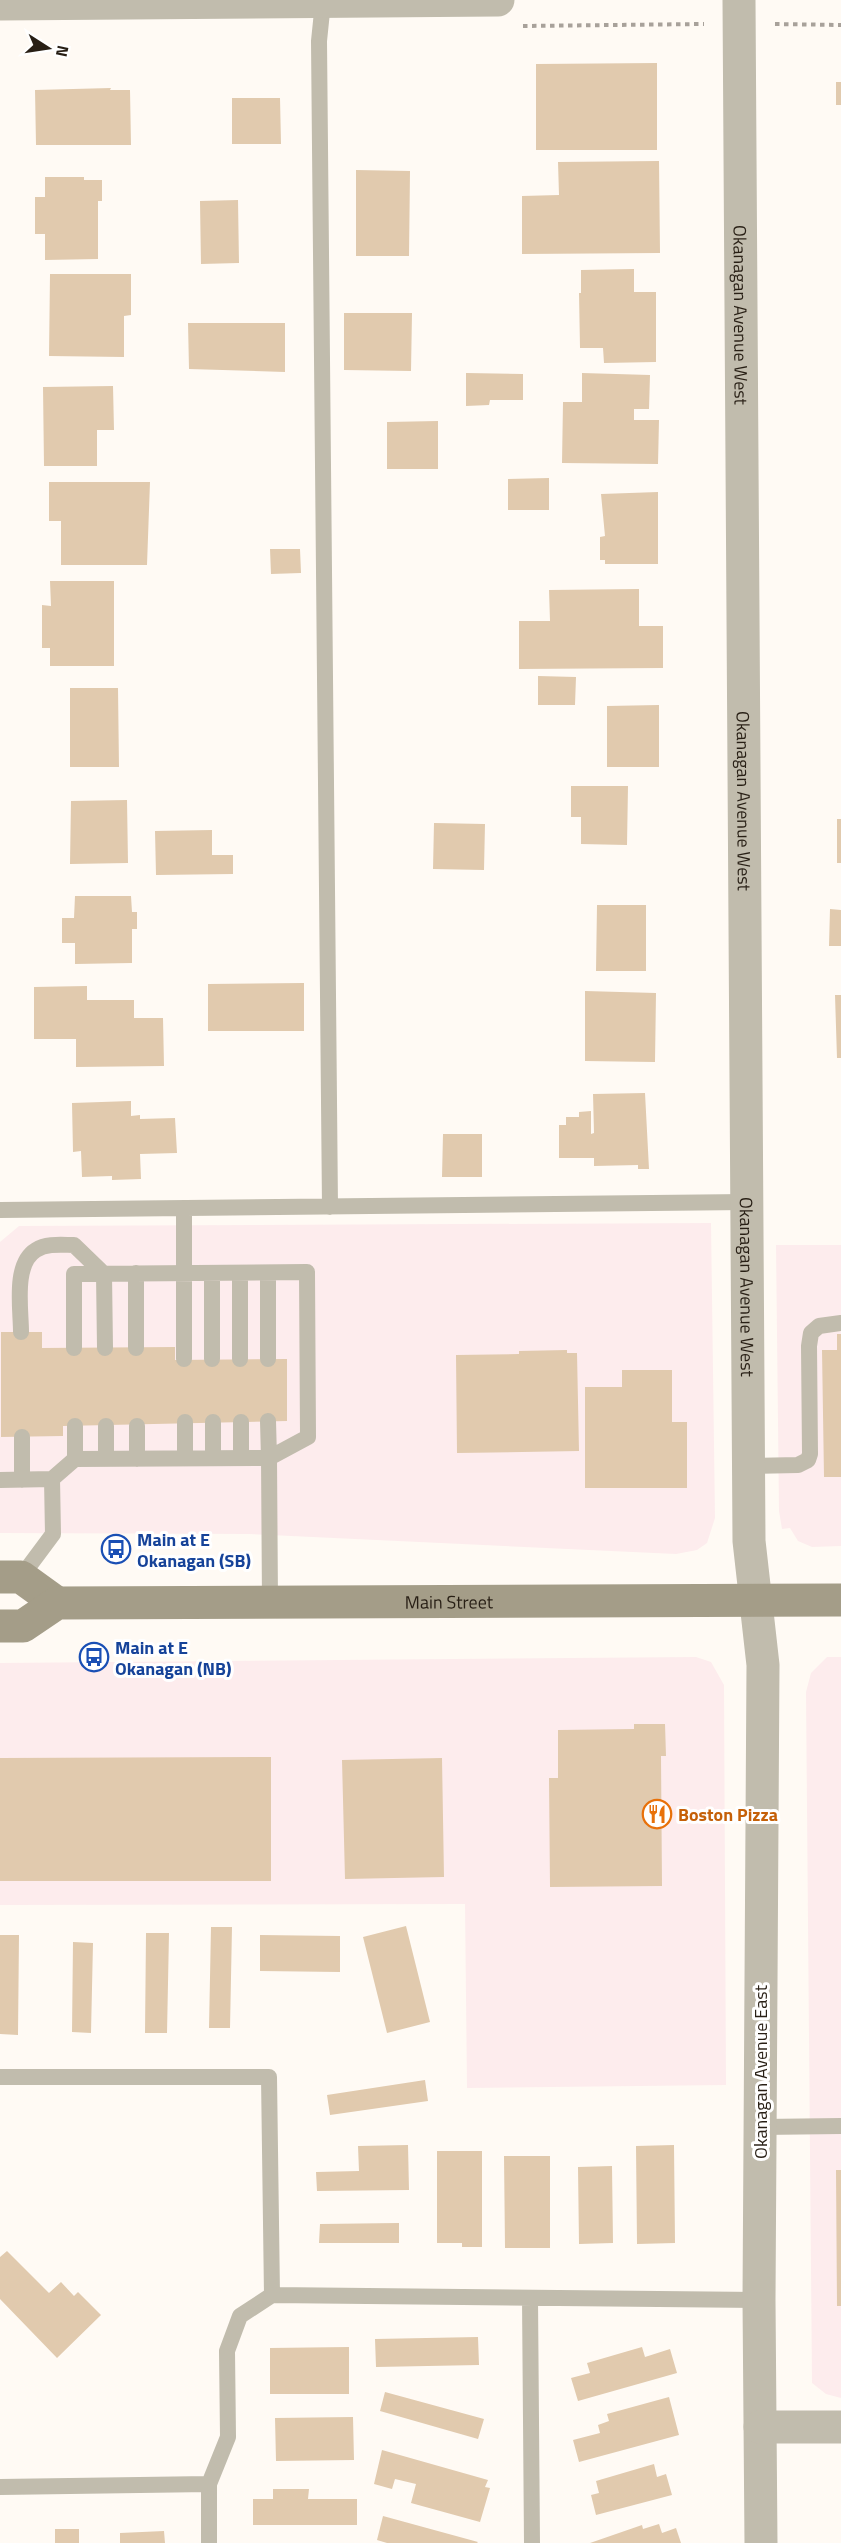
<svg xmlns="http://www.w3.org/2000/svg" width="841" height="2543" font-family="'Titillium Web',sans-serif">
<style>
.commercial{fill:#fdeced}
.building{fill:#e1caae}
.lines{fill:none;stroke-linecap:round;stroke-linejoin:round}
.path{stroke:#a8a19a;stroke-width:4;stroke-dasharray:4.5 4.5;stroke-linecap:butt}
.lane{stroke:#c1bcad;stroke-width:16}
.street{stroke:#c1bcad;stroke-width:33}
.secondary{stroke:#a49d88;stroke-width:33}
.labels{text-anchor:middle;dominant-baseline:central;stroke-width:6;stroke-linejoin:round;paint-order:stroke}
.street-label{font-size:18px;fill:#281f15;stroke:#fff}
.transit-label{font-size:18px;font-weight:bold;fill:#164399;stroke:#fff;text-anchor:start}
.food-label{font-size:18px;font-weight:bold;fill:#c56008;stroke:#fff;text-anchor:start}
</style>
<rect width="100%" height="100%" fill="#fffaf4"/>
<path class="commercial" d="M 711,1223 L 715,1518 L 707,1543 L 697,1550 L 676,1554 L 249,1534 L 0,1533 L 0,1242 L 19,1226 Z
M 776,1245 L 841,1245 L 841,1546 L 812,1547 L 798,1541 L 790,1528 L 782,1529 L 779,1511 Z
M 696,1657 L 711,1662 L 724,1685 L 726,2085 L 467,2088 L 465,1904 L 0,1905 L 0,1663 Z
M 827,1657 L 841,1657 L 841,2398 L 826,2394 L 812,2383 L 806,1692 L 811,1673 Z"/>
<path class="building" d="M 657,63 L 657,150 L 536,150 L 536,64 Z
M 836,82 L 841,82 L 841,105 L 836,105 Z
M 111,88 L 110,90 L 130,90 L 131,145 L 36,145 L 35,90 Z
M 232,98 L 280,98 L 281,144 L 232,144 Z
M 659,161 L 660,253 L 522,254 L 522,196 L 559,195 L 558,162 Z
M 356,170 L 410,171 L 409,256 L 356,256 Z
M 45,177 L 84,177 L 84,180 L 102,180 L 102,201 L 98,201 L 98,259 L 45,260 L 45,234 L 35,234 L 35,197 L 45,197 Z
M 238,200 L 239,263 L 201,264 L 200,201 Z
M 634,269 L 634,292 L 656,292 L 656,362 L 604,363 L 603,348 L 580,348 L 579,293 L 581,293 L 581,270 Z
M 50,274 L 131,274 L 131,315 L 124,316 L 124,357 L 49,356 Z
M 344,313 L 412,313 L 411,371 L 344,370 Z
M 188,323 L 285,323 L 285,372 L 189,369 Z
M 466,373 L 523,374 L 523,400 L 490,400 L 489,405 L 466,406 Z
M 582,373 L 650,375 L 649,409 L 634,409 L 634,420 L 659,420 L 658,464 L 562,463 L 563,402 L 582,402 Z
M 113,386 L 114,430 L 97,430 L 97,466 L 44,466 L 43,387 Z
M 438,421 L 438,469 L 387,469 L 387,422 Z
M 549,478 L 549,510 L 508,510 L 508,479 Z
M 49,482 L 150,482 L 147,565 L 61,565 L 61,521 L 49,521 Z
M 658,492 L 658,564 L 605,564 L 605,560 L 600,560 L 600,537 L 605,536 L 601,494 Z
M 270,549 L 300,549 L 301,573 L 271,574 Z
M 50,581 L 114,581 L 114,666 L 50,666 L 50,648 L 42,648 L 42,605 L 51,606 Z
M 639,589 L 639,626 L 663,626 L 663,668 L 519,669 L 519,621 L 550,621 L 549,590 Z
M 538,676 L 576,677 L 575,705 L 538,705 Z
M 70,688 L 118,688 L 119,767 L 70,767 Z
M 659,705 L 659,767 L 607,767 L 607,706 Z
M 571,786 L 628,786 L 627,845 L 581,844 L 581,817 L 571,817 Z
M 127,800 L 128,863 L 70,864 L 71,801 Z
M 837,819 L 841,819 L 841,863 L 837,863 Z
M 434,823 L 485,824 L 484,870 L 433,869 Z
M 212,830 L 212,855 L 233,855 L 233,874 L 156,875 L 155,831 Z
M 75,896 L 131,896 L 132,912 L 137,912 L 137,929 L 132,929 L 132,963 L 75,964 L 75,943 L 62,943 L 62,918 L 74,918 Z
M 597,905 L 646,905 L 646,971 L 596,971 Z
M 830,909 L 841,910 L 841,946 L 829,946 Z
M 304,983 L 304,1031 L 208,1031 L 208,984 Z
M 87,986 L 87,1000 L 134,1000 L 134,1018 L 163,1018 L 164,1066 L 76,1067 L 76,1039 L 34,1039 L 34,987 Z
M 585,991 L 656,993 L 655,1062 L 585,1061 Z
M 835,995 L 841,995 L 841,1058 L 837,1058 Z
M 645,1093 L 649,1169 L 638,1169 L 638,1165 L 594,1166 L 594,1158 L 559,1158 L 559,1125 L 566,1125 L 566,1117 L 579,1117 L 579,1112 L 591,1111 L 591,1134 L 594,1133 L 593,1094 Z
M 131,1101 L 131,1116 L 140,1115 L 140,1119 L 175,1118 L 177,1153 L 140,1154 L 141,1179 L 112,1180 L 112,1176 L 82,1177 L 81,1151 L 73,1152 L 72,1103 Z
M 443,1134 L 482,1134 L 482,1177 L 442,1177 Z
M 1,1332 L 42,1332 L 42,1348 L 175,1347 L 175,1360 L 287,1359 L 287,1421 L 63,1426 L 63,1436 L 1,1437 Z
M 837,1334 L 841,1334 L 841,1477 L 824,1477 L 822,1350 L 837,1350 Z
M 567,1350 L 567,1353 L 577,1353 L 579,1451 L 457,1453 L 456,1355 L 519,1354 L 519,1351 Z
M 622,1370 L 672,1370 L 672,1422 L 687,1422 L 687,1488 L 585,1488 L 585,1387 L 622,1387 Z
M 634,1724 L 665,1724 L 666,1756 L 661,1756 L 662,1886 L 550,1887 L 549,1778 L 558,1778 L 558,1730 L 634,1729 Z
M 271,1757 L 271,1881 L 0,1881 L 0,1758 Z
M 442,1758 L 444,1877 L 345,1879 L 342,1760 Z
M 406,1926 L 430,2022 L 387,2033 L 363,1937 Z
M 211,1927 L 232,1927 L 230,2028 L 209,2028 Z
M 146,1933 L 169,1933 L 167,2033 L 145,2033 Z
M 0,1935 L 19,1935 L 18,2035 L 0,2034 Z
M 260,1935 L 340,1936 L 340,1972 L 260,1971 Z
M 73,1942 L 93,1943 L 91,2033 L 72,2032 Z
M 425,2080 L 428,2101 L 330,2115 L 327,2095 Z
M 408,2145 L 409,2190 L 317,2191 L 316,2172 L 359,2171 L 358,2146 Z
M 674,2145 L 675,2243 L 637,2244 L 636,2146 Z
M 437,2151 L 482,2151 L 482,2247 L 462,2247 L 462,2243 L 437,2243 Z
M 504,2156 L 550,2156 L 550,2248 L 505,2248 Z
M 612,2166 L 613,2243 L 579,2244 L 578,2167 Z
M 836,2170 L 841,2170 L 841,2306 L 837,2306 Z
M 399,2223 L 399,2243 L 319,2243 L 320,2224 Z
M 7,2251 L 49,2293 L 61,2282 L 74,2296 L 78,2292 L 101,2315 L 57,2358 L 0,2299 L 0,2257 Z
M 478,2337 L 479,2365 L 376,2367 L 375,2339 Z
M 349,2347 L 349,2394 L 270,2394 L 270,2348 Z
M 642,2347 L 645,2357 L 670,2349 L 677,2373 L 578,2401 L 571,2378 L 590,2373 L 587,2363 Z
M 385,2392 L 484,2419 L 478,2439 L 380,2411 Z
M 669,2397 L 679,2435 L 579,2462 L 573,2440 L 600,2433 L 598,2425 L 609,2421 L 607,2414 Z
M 353,2417 L 354,2460 L 276,2461 L 275,2418 Z
M 382,2450 L 488,2480 L 485,2487 L 490,2488 L 480,2522 L 411,2503 L 416,2484 L 395,2479 L 392,2489 L 374,2484 Z
M 654,2464 L 657,2477 L 666,2474 L 672,2495 L 596,2515 L 591,2495 L 599,2493 L 596,2481 Z
M 273,2489 L 309,2489 L 308,2499 L 357,2499 L 357,2525 L 253,2525 L 253,2499 L 273,2499 Z
M 383,2516 L 478,2542 L 477,2543 L 387,2543 L 377,2540 Z
M 659,2524 L 662,2533 L 676,2528 L 681,2543 L 590,2543 L 642,2525 L 643,2529 Z
M 55,2529 L 79,2529 L 79,2543 L 55,2543 Z
M 164,2531 L 165,2543 L 120,2543 L 120,2533 Z"/>
<g class="lines">
<path class="path" d="M 775,24 L 841,25
M 523,26 L 704,24"/>
<path class="lane" d="M 323,2 L 319,41 L 330,1207
M 184,1208 L 184,1359
M 0,1210 L 747,1202
M 136,1273 L 136,1348
M 212,1273 L 212,1359
M 240,1273 L 240,1359
M 268,1273 L 268,1359
M 21,1332 C 21,1309 13,1264 36,1250 C 47,1243 62,1245 74,1245 L 104,1274 L 105,1348
M 74,1348 L 74,1274 L 307,1272 L 308,1437 L 269,1458 L 268,1421
M 185,1422 L 185,1458
M 213,1422 L 213,1458
M 241,1422 L 241,1458
M 75,1426 L 75,1459
M 106,1426 L 106,1459
M 137,1426 L 137,1459
M 22,1437 L 22,1480
M 748,1466 L 798,1465 L 808,1460 L 810,1454 L 809,1346 L 811,1333 L 819,1326 L 841,1323
M 0,1480 L 52,1479
M 21,1577 L 53,1534 L 52,1479 L 75,1459 L 269,1458 L 270,1602
M 0,2077 L 269,2077 L 272,2295
M 760,2127 L 841,2126
M 530,2298 L 532,2543
M 0,2487 L 209,2484
M 209,2543 L 209,2484 L 228,2437 L 227,2351 L 240,2316 L 272,2295 L 759,2300"/>
<g class="street">
<path id="s1" d="M 739,0 L 749,1541 L 763,1665 L 759,2300 L 761,2543"/>
<path d="M 0,4 L 498,0"/>
<path d="M 760,2427 L 841,2427"/>
</g>
<g class="secondary">
<path d="M 0,1577 L 21,1577 L 57,1603"/>
<path id="s2" d="M 0,1626 L 23,1626 L 57,1603 L 841,1600"/>
</g>
</g>
<defs>
<g id="bus-ring" transform="scale(1.5)"><circle r="9.5" fill="#fff" stroke="#1a4fb4" stroke-width="1.5"/><path d="M-5-6H5V4H4V6H2V4H-2V6H-4V4H-5ZM-3.5-4V0h7V-4ZM-3.5 1.2v1.5H-2V1.2ZM2 1.2v1.5H3.5V1.2Z" fill="#1a4fb4"/></g>
<g id="restaurant-ring" transform="scale(1.5)"><circle r="9.5" fill="#fff" stroke="#e8710a" stroke-width="1.5"/><path d="M-5-6h1v4h1v-4h1v4h1v-4h1v5L-1.5 .5V6h-2V.5L-5-1ZM5-6V6H3V1.5H1.5Q1.5-4 5-6Z" fill="#e8710a"/></g>
</defs>
<g fill-rule="evenodd">
<use href="#bus-ring" x="116" y="1549"/>
<use href="#bus-ring" x="94" y="1657"/>
<use href="#restaurant-ring" x="657" y="1814"/>
</g>
<g class="labels">
<g class="street-label">
<text stroke="none"><textPath href="#s1" startOffset="315">Okanagan Avenue West</textPath></text>
<text stroke="none"><textPath href="#s1" startOffset="801">Okanagan Avenue West</textPath></text>
<text stroke="none"><textPath href="#s1" startOffset="1287">Okanagan Avenue West</textPath></text>
<text stroke="none"><textPath href="#s2" startOffset="456">Main Street</textPath></text>
<text transform="translate(760 2072) rotate(-90)">Okanagan Avenue East</text>
</g>
<g class="transit-label">
<text x="137" y="1539">Main at E<tspan x="137" dy="21">Okanagan (SB)</tspan></text>
<text x="115" y="1647">Main at E<tspan x="115" dy="21">Okanagan (NB)</tspan></text>
</g>
<g class="food-label">
<text x="678" y="1814">Boston Pizza</text>
</g>
</g>
<g transform="translate(48 48) rotate(102)" stroke="#ffffff" stroke-width="4.5" paint-order="stroke">
<path d="M0-4.5L10 22L0 15L-10 22Z" fill="#281f15"/>
<text y="-9" font-size="16" font-weight="bold" text-anchor="middle" fill="#281f15">N</text>
</g>
</svg>
